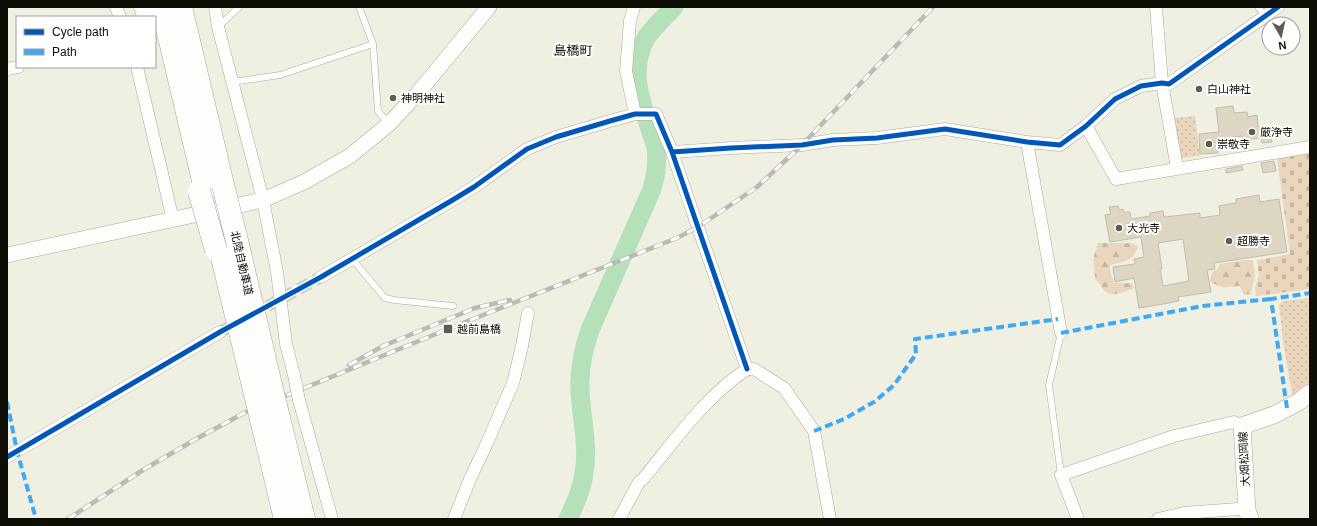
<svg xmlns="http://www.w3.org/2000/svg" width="1317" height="526" font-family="Arial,'Noto Sans JP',sans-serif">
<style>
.grass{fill:url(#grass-dots)}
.forest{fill:url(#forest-firs)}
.cemetery{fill:url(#cemetery-stones)}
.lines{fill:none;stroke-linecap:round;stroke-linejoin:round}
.river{stroke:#b4e1b9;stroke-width:19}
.building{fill:#dcd6c3;stroke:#bfbeb3;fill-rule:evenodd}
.minor-tunnel{stroke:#cdcdc1;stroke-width:12;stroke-dasharray:12 6;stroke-linecap:butt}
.service-casing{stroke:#aaaaa1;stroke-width:7}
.minor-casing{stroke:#aaaaa1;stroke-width:13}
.tertiary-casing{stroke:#aaaaa1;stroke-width:16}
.secondary-casing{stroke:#aaaaa1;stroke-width:18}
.motorway-casing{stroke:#aaaaa1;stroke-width:23}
.service{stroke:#fdfdfb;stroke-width:6}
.minor{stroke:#fdfdfb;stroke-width:12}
.tertiary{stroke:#fdfdfb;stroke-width:15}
.secondary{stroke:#fdfdfb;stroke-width:17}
.motorway{stroke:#fdfdfb;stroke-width:22}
.rail-casing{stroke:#babab7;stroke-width:4.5}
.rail{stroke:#fff;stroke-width:3;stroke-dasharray:9;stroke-linecap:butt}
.minor-bridge-casing{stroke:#aaaaa1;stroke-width:13;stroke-linecap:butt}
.motorway-bridge-casing{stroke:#aaaaa1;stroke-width:23;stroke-linecap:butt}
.minor-bridge{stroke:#fdfdfb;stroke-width:12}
.motorway-bridge{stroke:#fdfdfb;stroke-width:22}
.quiet{stroke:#3fa9f5;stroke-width:4;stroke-dasharray:8 4;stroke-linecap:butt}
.cycleway-casing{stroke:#fff;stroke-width:8}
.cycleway{stroke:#0057b8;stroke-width:5}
.poi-dot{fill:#5d5d53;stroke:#fff;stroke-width:1.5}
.labels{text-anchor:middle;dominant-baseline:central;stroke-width:4;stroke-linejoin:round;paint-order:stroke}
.poi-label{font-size:11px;fill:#0e0e06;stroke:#fff;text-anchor:start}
.street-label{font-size:11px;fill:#0e0e06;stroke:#fff}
.quarter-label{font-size:13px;fill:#0e0e06;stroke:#fff}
</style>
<defs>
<pattern id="grass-dots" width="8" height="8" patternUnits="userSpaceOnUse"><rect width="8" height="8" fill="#ead6bd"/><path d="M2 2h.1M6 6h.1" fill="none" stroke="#c8b6a1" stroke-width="1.8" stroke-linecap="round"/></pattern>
<pattern id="forest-firs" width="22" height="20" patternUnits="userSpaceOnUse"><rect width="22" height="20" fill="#ead6bd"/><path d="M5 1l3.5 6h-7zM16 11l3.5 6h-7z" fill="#c8b6a1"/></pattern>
<pattern id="cemetery-stones" width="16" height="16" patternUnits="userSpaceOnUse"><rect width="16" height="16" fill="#ead6bd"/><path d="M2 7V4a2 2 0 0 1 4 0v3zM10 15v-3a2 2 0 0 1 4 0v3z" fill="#c8b6a1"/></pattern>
</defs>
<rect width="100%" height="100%" fill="#efefe2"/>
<path class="grass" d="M 1195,116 L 1200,156 L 1179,158 L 1173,118 Z
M 1310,298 L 1310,387 L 1293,399 L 1283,341 L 1279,305 L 1283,301 Z"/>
<path class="forest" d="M 1098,243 L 1131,243 L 1138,246 C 1133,262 1125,261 1110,265 L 1110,271 L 1114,283 L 1132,283 L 1134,288 C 1126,292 1111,298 1104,290 C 1100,285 1101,284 1095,280 C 1095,272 1093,264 1094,256 C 1095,251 1097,248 1098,243 Z
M 1245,260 L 1253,260 L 1255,274 L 1251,294 L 1244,295 L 1240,286 C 1225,286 1224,291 1210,281 L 1211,275 L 1213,271 L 1217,270 L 1220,264 C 1228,262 1236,262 1245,260 Z"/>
<path class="cemetery" d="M 1310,151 L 1310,289 L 1256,296 L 1255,288 L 1259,275 L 1257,260 L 1290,254 L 1277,158 Z"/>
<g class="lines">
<path class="river" d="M 568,519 C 575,504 582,489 584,473 C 589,445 581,417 580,390 C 579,369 583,350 590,330 L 652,189 C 656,175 658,161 656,147 C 654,140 651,133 649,126 C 639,95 630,70 645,40 C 650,30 666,16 674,7"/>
</g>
<path class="building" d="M 1233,106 L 1234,113 L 1247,112 L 1248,117 L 1257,115 L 1258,127 L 1269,125 L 1272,142 L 1262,143 L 1261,138 L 1243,140 L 1242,136 L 1220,139 L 1220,146 L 1217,146 L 1218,153 L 1200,154 L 1199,134 L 1219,132 L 1216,108 Z
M 1274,161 L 1276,171 L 1263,173 L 1261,163 Z
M 1242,166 L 1243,170 L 1226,173 L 1226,169 Z
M 1259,195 L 1260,202 L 1279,199 L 1287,252 L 1214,263 L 1215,269 L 1207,270 L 1211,292 L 1178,297 L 1179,301 L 1163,304 L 1139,308 L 1134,278 L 1115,282 L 1113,267 L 1135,264 L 1134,259 L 1144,257 L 1141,237 L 1110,242 L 1105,215 L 1111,214 L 1109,207 L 1118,206 L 1119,210 L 1123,209 L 1124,212 L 1130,212 L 1131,219 L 1150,216 L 1150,213 L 1163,211 L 1164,217 L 1200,213 L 1200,218 L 1220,215 L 1219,206 L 1236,203 L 1236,199 ZM 1183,239 L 1189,281 L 1163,286 L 1160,269 L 1162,269 L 1158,243 Z"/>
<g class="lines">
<path class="minor-tunnel" d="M 220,332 L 321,277"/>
<g class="service-casing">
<path id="service" d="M 359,7 L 373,44 L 378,111 L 389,124
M 1258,7 L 1265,16
M 218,27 L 239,7
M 233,82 L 280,75 L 373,44
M 352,259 L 385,298 L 394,300 L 453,306
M 1061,333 L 1049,385 L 1061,475"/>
</g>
<g class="minor-casing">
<path id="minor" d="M 116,7 L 120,17
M 215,7 L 218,27 L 263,200 L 277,272 L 286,344 L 294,375
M 634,7 L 630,21 L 626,71 L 635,114
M 1156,7 L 1162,83 L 1177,168
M 137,67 L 173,220
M 7,69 L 18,67
M 1086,126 L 1116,179 L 1310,147
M 1027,142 L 1061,333
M 672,152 L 731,148 L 802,145 L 833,140 L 877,138 L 945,129 L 1027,142 L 1060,145 L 1086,126 L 1115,99 L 1141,86 L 1162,83 L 1169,84 L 1278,7
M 321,277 L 451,201 L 474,187 L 527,149 L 556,137 L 610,121 L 635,114 L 656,114 L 672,152 L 747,369
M 299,400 L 332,519
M 7,457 L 220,332
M 454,519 L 470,479 L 487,443 L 513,383 L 522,346 L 528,313
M 619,519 L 639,482 L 643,479 C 675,440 705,397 747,369 L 754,369 L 784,388 L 814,431 L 830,519
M 1078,519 L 1061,475 L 1174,436 L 1234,422 L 1242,426
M 1158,519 L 1184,513 L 1238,509 L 1247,510"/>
</g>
<g class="tertiary-casing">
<path id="tertiary" d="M 7,255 L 263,200 L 304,182 L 350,156 L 389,124 L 417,94 L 489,7"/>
</g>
<g class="secondary-casing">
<path id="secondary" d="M 1250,519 L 1247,510 L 1242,426 L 1276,414 L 1300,401 L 1310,393"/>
</g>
<g class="motorway-casing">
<path id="motorway" d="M 145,7 L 149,17
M 162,7 L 205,189
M 181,7 L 223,185
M 238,245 L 271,385
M 220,249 L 254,390
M 278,414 L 304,519
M 261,419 L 285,519"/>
</g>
<use href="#service" class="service"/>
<use href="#minor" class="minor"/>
<use href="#tertiary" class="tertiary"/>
<use href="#secondary" class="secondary"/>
<use href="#motorway" class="motorway"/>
<g class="rail-casing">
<path id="rail" d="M 349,365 L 383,346 L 475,308 L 510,300
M 68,519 L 143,470 L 196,439 L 246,412 L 448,329 L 677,238 L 698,227 L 757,187 L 802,145 L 933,7"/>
</g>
<use href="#rail" class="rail"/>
<g class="minor-bridge-casing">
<path id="minor-bridge" d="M 294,375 L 299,400"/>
</g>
<g class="motorway-bridge-casing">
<path id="motorway-bridge" d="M 223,185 L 238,245
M 199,191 L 216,250
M 271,385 L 278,414
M 254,390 L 261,419"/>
</g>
<use href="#minor-bridge" class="minor-bridge"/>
<use href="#motorway-bridge" class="motorway-bridge"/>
<path class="quiet" d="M 1061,333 L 1202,306 L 1271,299
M 7,402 L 17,451 L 36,519
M 1287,408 L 1271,299 L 1310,293
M 814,431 L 844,419 L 874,402 L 894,385 L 916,354 L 915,339 L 1058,319"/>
<g class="cycleway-casing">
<path id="cycleway" d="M 672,152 L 731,148 L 802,145 L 833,140 L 877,138 L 945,129 L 1027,142 L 1060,145 L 1086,126 L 1115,99 L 1141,86 L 1162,83 L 1169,84 L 1278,7
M 7,457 L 220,332 L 321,277 L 451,201 L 474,187 L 527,149 L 556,137 L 610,121 L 635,114 L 656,114 L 672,152 L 747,369"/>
</g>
<use href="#cycleway" class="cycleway"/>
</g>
<g class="poi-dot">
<circle cx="1199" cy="89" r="4"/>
<circle cx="393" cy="98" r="4"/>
<circle cx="1252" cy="132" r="4"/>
<circle cx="1209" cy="144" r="4"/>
<circle cx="1119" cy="228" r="4"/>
<circle cx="1229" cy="241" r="4"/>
<rect x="443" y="324" width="10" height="10" rx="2"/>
</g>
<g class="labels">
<g class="poi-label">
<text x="1207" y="89">白山神社</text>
<text x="401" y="98">神明神社</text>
<text x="1260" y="132">厳浄寺</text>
<text x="1217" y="144">崇敬寺</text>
<text x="1127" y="228">大光寺</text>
<text x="1237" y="241">超勝寺</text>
<text x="457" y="329">越前島橋</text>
</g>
<g class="street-label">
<text transform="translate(242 263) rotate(77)">北陸自動車道</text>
<text transform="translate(1244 459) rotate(-93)">大畑松岡線</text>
</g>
<g class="quarter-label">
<text x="573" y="50">島橋町</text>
</g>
</g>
<rect width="1317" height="526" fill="none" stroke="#0e0e06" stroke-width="16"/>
<rect x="16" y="16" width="140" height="52" fill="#ffffff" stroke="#9f9f9b"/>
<rect x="24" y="29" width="20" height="6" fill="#0057b8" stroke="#9f9f9b"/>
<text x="52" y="36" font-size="12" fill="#0e0e06">Cycle path</text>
<rect x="24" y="49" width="20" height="6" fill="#3fa9f5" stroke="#9f9f9b"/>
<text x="52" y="56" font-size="12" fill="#0e0e06">Path</text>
<g transform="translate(1281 36) rotate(171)"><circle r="19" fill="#ffffff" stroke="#9f9f9b"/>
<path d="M0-3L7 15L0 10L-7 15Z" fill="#5d5d53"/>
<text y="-6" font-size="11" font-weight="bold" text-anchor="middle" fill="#0e0e06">N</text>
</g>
</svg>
